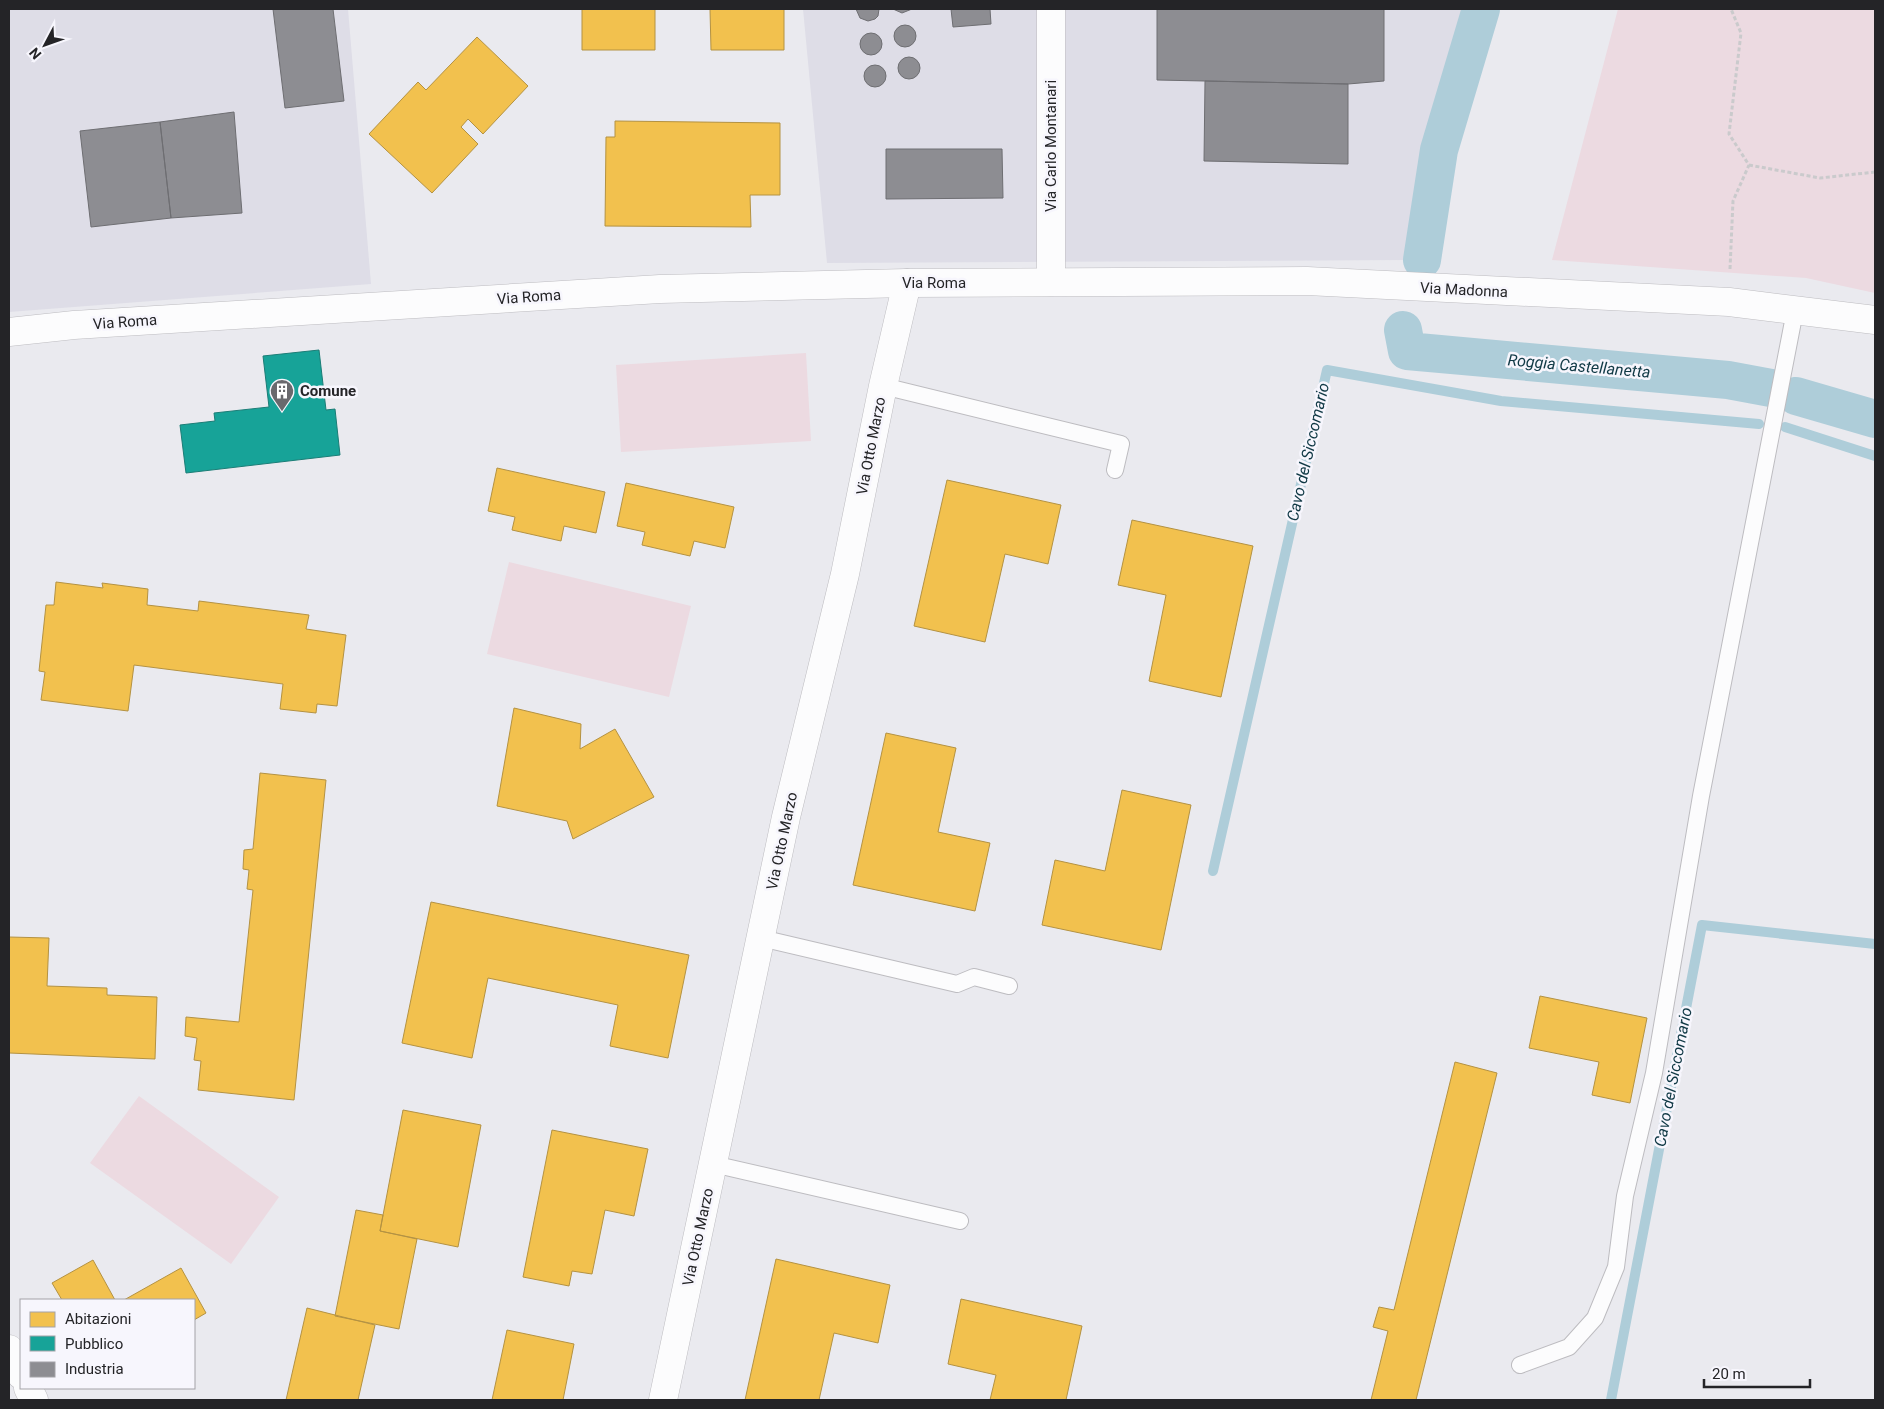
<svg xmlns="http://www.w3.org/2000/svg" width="1884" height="1409" font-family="Roboto,sans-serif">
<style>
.built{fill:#dedde7}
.green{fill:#ecdae1}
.homes{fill:#f2c14e;stroke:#b49242}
.public{fill:#17a398;stroke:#1b7d76}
.industry{fill:#8d8d92;stroke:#6e6e72}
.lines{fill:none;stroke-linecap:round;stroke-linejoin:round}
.stream{stroke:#aecdd9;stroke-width:10}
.canal{stroke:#aecdd9;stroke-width:38}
.service-casing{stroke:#bdbcc0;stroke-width:18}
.minor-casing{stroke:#bdbcc0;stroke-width:29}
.tertiary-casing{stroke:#bdbcc0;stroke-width:29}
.path{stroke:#cacacc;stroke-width:3;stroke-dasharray:4 2.5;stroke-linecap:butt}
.service{stroke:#fcfcfd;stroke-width:16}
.minor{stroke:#fcfcfd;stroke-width:28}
.tertiary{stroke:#fcfcfd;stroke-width:28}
.labels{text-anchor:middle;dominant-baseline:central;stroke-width:5;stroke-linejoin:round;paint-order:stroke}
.street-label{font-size:15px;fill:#242427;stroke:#f7f6fd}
.poi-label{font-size:15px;font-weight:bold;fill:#242427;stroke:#f7f6fd;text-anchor:start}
.water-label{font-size:16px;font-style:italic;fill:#103945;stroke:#f7f6fd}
</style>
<rect width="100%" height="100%" fill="#eaeaef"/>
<path class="built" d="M 9,9 L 348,9 L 371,284 L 9,312 Z
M 803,9 L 1475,9 L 1405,260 L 827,263 Z"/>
<path class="green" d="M 1618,9 L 1875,9 L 1875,293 L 1806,278 L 1552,260 Z
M 806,353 L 811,441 L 621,452 L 616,365 Z
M 509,562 L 691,606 L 669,697 L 487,654 Z
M 139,1096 L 279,1197 L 231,1264 L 90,1163 Z"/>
<path class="homes" d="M 582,9 L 655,9 L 655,50 L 582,50 Z
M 710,9 L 784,9 L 784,50 L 711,50 Z
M 477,37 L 528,86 L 483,134 L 468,119 L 461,127 L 478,144 L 432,193 L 369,134 L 418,82 L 426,90 Z
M 615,121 L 780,123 L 780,195 L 750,195 L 751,227 L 605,226 L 606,137 L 615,137 Z
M 497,468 L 605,492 L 596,533 L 564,526 L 561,541 L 512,530 L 515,517 L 488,511 Z
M 947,480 L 1061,505 L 1048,564 L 1005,554 L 985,642 L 914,626 Z
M 626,483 L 734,507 L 725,548 L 694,541 L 690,556 L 642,545 L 645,532 L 617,526 Z
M 1132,520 L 1253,546 L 1221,697 L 1149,681 L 1166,595 L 1118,585 Z
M 56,582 L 103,588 L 102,583 L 148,589 L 147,605 L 198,611 L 199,601 L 309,615 L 306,629 L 346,635 L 337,706 L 317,704 L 316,713 L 280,709 L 283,684 L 134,665 L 128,711 L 41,700 L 45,672 L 39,671 L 46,605 L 54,605 Z
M 514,708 L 581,724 L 580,749 L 615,729 L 654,797 L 573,839 L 567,821 L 497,806 Z
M 886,733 L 956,748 L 938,832 L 990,843 L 975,911 L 853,885 Z
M 260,773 L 326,780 L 294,1100 L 198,1090 L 201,1061 L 194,1060 L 197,1038 L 185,1036 L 186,1017 L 239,1022 L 253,890 L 247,889 L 249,870 L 243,869 L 244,850 L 253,849 Z
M 1122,790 L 1191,805 L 1161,950 L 1042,925 L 1055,860 L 1105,871 Z
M 431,902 L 689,955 L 668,1058 L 610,1046 L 618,1005 L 488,978 L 472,1058 L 402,1043 Z
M 9,937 L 49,938 L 47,986 L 107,988 L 107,995 L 157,997 L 155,1059 L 9,1053 Z
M 1540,996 L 1647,1018 L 1630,1103 L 1592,1095 L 1599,1062 L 1529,1048 Z
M 1455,1062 L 1497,1073 L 1416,1400 L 1371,1400 L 1388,1331 L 1373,1327 L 1379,1307 L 1394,1310 Z
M 403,1110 L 481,1125 L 458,1247 L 380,1231 Z
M 552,1130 L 648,1149 L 634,1216 L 605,1210 L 592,1274 L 572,1271 L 569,1286 L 523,1277 Z
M 356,1210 L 383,1215 L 380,1231 L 417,1239 L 399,1329 L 335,1316 Z
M 776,1259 L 890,1285 L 878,1343 L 834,1333 L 819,1400 L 745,1400 Z
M 93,1260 L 115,1300 L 62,1300 L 52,1283 Z
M 181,1268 L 206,1313 L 194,1320 L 194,1300 L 124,1300 Z
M 961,1299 L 1082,1326 L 1066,1400 L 990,1400 L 996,1375 L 948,1364 Z
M 307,1308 L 375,1325 L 358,1400 L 286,1400 Z
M 507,1330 L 574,1344 L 563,1400 L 492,1400 Z"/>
<path class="public" d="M 319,350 L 326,410 L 335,409 L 340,455 L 186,473 L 180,425 L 215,421 L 214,413 L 269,407 L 263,356 Z"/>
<path class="industry" d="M 273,9 L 333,9 L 344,101 L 285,108 Z
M 856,9 L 879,9 L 878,16 L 875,19 L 868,21 L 860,18 Z
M 893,9 L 912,9 L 902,13 Z
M 951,9 L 990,9 L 991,24 L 953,27 Z
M 1157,9 L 1384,9 L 1384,81 L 1348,84 L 1157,80 Z
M894 36a11 11 0 1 1 22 0a11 11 0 1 1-22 0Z
M860 44a11 11 0 1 1 22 0a11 11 0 1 1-22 0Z
M898 68a11 11 0 1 1 22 0a11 11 0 1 1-22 0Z
M864 76a11 11 0 1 1 22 0a11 11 0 1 1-22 0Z
M 1205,81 L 1348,84 L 1348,164 L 1204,161 Z
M 234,112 L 242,213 L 171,218 L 160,122 Z
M 160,122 L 171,218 L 91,227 L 80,131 Z
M 886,149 L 1002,149 L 1003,198 L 886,199 Z"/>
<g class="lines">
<path class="stream" d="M 1785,427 L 1875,456
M 1213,871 L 1327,370 L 1501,401 L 1759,424
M 1611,1400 L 1702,925 L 1875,944"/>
<path class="canal" d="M 1422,260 L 1439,150 L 1481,9
M 1403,330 L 1407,351 L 1728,380 L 1771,388
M 1796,396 L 1875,419"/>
<g class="service-casing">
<path id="service" d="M 883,386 L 1121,444 L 1115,470
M 761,938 L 957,984 L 974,977 L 1009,986
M 713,1164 L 960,1221
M 1520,1365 L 1569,1347 L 1595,1318 L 1616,1267 L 1625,1196 L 1654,1073 L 1701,796 L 1795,311"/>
</g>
<g class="minor-casing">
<path id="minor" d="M 1051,9 L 1051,282
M 9,1349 L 21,1375
M 28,1388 L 34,1400
M 663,1400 L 786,817 L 845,574 L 883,386 L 907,283"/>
</g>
<g class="tertiary-casing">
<path id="tertiary" d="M 9,332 L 74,325 L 660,289 L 907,283 L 1307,281 L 1729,302 L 1875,320"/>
</g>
<path class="path" d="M 1749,165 L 1820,178 L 1875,172
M 1730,269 L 1733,201 L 1749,165 L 1729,134 L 1741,33 L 1731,9"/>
<use href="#service" class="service"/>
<use href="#minor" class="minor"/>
<use href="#tertiary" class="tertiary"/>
</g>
<defs>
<g id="building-pin" transform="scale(1.25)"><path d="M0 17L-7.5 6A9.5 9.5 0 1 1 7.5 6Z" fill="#69696d" stroke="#f7f6fd"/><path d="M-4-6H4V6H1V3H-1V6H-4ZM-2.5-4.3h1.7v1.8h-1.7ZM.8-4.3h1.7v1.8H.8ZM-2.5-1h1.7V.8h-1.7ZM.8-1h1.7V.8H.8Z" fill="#fff"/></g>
</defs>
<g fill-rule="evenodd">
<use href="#building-pin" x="282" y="391"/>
</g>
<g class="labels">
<g class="street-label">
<text transform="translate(1051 146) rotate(-90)">Via Carlo Montanari</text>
<text x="934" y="283">Via Roma</text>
<text transform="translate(1464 290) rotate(3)">Via Madonna</text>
<text transform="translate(529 297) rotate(-4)">Via Roma</text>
<text transform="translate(125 322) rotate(-4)">Via Roma</text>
<text transform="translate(871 446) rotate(-79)">Via Otto Marzo</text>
<text transform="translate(782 841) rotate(-78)">Via Otto Marzo</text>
<text transform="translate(698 1237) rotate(-78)">Via Otto Marzo</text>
</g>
<g class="poi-label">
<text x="300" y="391">Comune</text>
</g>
<g class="water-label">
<text transform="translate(1579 366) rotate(5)">Roggia Castellanetta</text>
<text transform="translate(1308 452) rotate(-77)">Cavo del Siccomario</text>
<text transform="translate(1673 1077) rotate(-79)">Cavo del Siccomario</text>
</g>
</g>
<rect width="1884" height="1409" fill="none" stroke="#242427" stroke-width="20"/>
<rect x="20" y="1299" width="175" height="90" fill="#f7f6fd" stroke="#a3a2a7"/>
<rect x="30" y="1312" width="25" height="15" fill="#f2c14e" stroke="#a3a2a7"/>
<text x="65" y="1324" font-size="15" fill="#242427">Abitazioni</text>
<rect x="30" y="1336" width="25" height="15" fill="#17a398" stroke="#a3a2a7"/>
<text x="65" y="1349" font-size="15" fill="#242427">Pubblico</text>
<rect x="30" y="1362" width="25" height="15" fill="#8d8d92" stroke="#a3a2a7"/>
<text x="65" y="1374" font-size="15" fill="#242427">Industria</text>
<g transform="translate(45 45) rotate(229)" stroke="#f7f6fd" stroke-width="4" paint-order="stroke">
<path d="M0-4L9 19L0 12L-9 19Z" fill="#242427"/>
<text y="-8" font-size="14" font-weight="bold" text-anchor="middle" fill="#242427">N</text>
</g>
<path d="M1704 1379v8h106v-8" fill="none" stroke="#242427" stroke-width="2.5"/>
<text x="1712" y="1379" font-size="15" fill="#242427" stroke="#f7f6fd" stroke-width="4" paint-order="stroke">20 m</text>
</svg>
